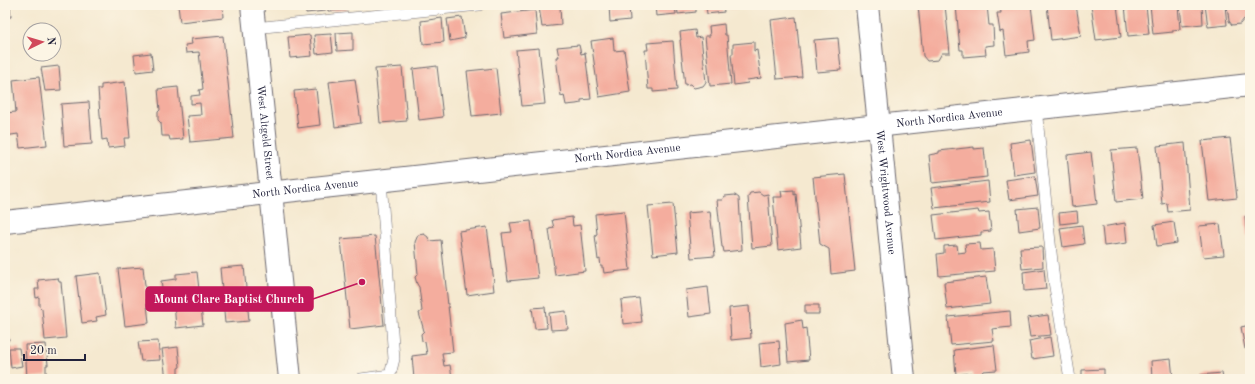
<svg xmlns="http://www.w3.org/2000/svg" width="1255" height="384" font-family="'Old Standard TT',serif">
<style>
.building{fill:#f4ad9e}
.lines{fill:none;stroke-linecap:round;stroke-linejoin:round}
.service-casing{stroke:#6c686f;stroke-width:12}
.minor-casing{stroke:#6c686f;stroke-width:24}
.service{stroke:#fff;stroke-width:11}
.minor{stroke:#fff;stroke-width:22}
.labels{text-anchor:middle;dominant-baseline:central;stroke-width:3.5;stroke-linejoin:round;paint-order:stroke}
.street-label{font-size:11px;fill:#22223b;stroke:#fcf5e5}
.leader{fill:none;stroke:#c2185b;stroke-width:1.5}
.callout-dot{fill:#c2185b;stroke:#fcf5e5;stroke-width:1.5}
.callout{fill:#c2185b;stroke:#c2185b;stroke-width:1.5}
.callout-label{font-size:12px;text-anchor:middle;font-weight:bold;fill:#fff}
</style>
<rect width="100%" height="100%" fill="#fcf5e5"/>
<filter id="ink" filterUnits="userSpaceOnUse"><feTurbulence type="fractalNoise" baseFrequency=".025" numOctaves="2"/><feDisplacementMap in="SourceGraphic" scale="8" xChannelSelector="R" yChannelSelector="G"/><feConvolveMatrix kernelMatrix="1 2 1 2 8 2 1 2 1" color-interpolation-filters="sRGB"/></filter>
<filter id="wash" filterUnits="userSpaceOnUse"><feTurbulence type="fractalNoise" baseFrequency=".012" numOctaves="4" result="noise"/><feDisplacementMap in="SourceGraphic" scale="16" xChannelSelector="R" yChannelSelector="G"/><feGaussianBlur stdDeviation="0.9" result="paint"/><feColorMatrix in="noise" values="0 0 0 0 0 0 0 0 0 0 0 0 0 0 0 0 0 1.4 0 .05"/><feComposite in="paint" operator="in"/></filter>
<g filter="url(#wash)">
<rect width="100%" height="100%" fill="#f5e9d0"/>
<g id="blocks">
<path class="building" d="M 5,5 L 10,5 L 11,17 L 5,18 Z
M 178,5 L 222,5 L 223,17 L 180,22 Z
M 305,5 L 324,5 L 325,11 L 306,13 Z
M 327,5 L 347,5 L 347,10 L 328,11 Z
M 609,5 L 629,5 L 630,20 L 610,22 Z
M 655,5 L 675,5 L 676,14 L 656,16 Z
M 677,5 L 696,5 L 696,12 L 678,14 Z
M 706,5 L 723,5 L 724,12 L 707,14 Z
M 730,5 L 752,5 L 752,6 L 730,9 Z
M 918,5 L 945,5 L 950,53 L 942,53 L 938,60 L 927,61 L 923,56 Z
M 956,5 L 987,5 L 989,25 L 993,25 L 994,45 L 985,46 L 986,55 L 963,57 L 963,50 L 960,50 Z
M 1000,5 L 1031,5 L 1035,40 L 1028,41 L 1029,52 L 1006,55 L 1003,31 L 1000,32 L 997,13 L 1001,13 Z
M 1047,5 L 1076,5 L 1081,36 L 1051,40 Z
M 1091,5 L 1117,5 L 1121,37 L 1096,40 Z
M 1125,5 L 1146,5 L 1149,34 L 1128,36 Z
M 1150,5 L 1178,5 L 1180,29 L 1173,30 L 1173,32 L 1153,34 Z
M 1180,5 L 1202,5 L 1203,24 L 1182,26 Z
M 1205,5 L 1225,5 L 1227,25 L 1208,27 Z
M 1227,5 L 1248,5 L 1249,18 L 1244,19 L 1240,24 L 1232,25 L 1229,21 Z
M 560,6 L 561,25 L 542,27 L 539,7 Z
M 535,10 L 537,34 L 504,38 L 501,14 Z
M 462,17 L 465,38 L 450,41 L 447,19 Z
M 796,17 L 802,77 L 777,79 L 771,20 Z
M 442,18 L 444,42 L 423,44 L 421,21 Z
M 724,24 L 725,35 L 727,35 L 731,84 L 710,86 L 705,36 L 710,36 L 709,26 Z
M 695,30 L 696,38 L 701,37 L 706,82 L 703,86 L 694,88 L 690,84 L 685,85 L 680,40 L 681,40 L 680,32 Z
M 353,32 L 353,50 L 337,51 L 336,33 Z
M 331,34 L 333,52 L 316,54 L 314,35 Z
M 310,35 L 312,56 L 290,58 L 288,37 Z
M 223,36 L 234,138 L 190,142 L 187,116 L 201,115 L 200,103 L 191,104 L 191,96 L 200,95 L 199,90 L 203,89 L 199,52 L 186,53 L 185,45 L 192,44 L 191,39 Z
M 613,38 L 614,51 L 624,50 L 630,92 L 599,97 L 591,41 Z
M 838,38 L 841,70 L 817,72 L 814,40 Z
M 673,41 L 677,90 L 653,92 L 653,89 L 648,89 L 645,50 L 648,50 L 647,43 Z
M 754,42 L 754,51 L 757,50 L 761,78 L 747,80 L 748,83 L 734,85 L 731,54 L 733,54 L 733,44 Z
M 579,45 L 581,54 L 585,53 L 591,99 L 581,100 L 581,103 L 576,104 L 566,105 L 564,95 L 561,96 L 556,57 L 559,57 L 557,47 Z
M 539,48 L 545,104 L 522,106 L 516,50 Z
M 151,53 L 153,70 L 136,72 L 134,55 Z
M 59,66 L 61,90 L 45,91 L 41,68 Z
M 437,66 L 443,117 L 419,120 L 413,69 Z
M 402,67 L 407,121 L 380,123 L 375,69 Z
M 496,68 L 501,113 L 472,116 L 467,71 Z
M 39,77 L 47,145 L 20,148 L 18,134 L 5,136 L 5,113 L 16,112 L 13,80 Z
M 355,79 L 361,123 L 335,127 L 329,82 Z
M 125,82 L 130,138 L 124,138 L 125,146 L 108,148 L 107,139 L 102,140 L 98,89 L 101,89 L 101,85 Z
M 178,87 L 183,139 L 170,140 L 169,136 L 162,136 L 161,123 L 158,120 L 158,112 L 160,110 L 158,89 Z
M 316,89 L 320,125 L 298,128 L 294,91 Z
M 89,102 L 92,144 L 64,146 L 61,104 Z
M 1230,138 L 1237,198 L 1209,201 L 1202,141 Z
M 1031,140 L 1035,172 L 1014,175 L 1010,143 Z
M 1185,143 L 1190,210 L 1168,212 L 1167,203 L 1162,204 L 1157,146 Z
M 974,147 L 974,149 L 984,148 L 987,177 L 932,183 L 929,155 L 939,153 L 939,151 Z
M 1137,148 L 1143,199 L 1116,202 L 1111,150 Z
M 1091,152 L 1097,204 L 1072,207 L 1067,155 Z
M 845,174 L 855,271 L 831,274 L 829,249 L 820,244 L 813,177 Z
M 1035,176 L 1038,196 L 1009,200 L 1006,180 Z
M 988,181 L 990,202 L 934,208 L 931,188 Z
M 794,190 L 794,195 L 796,194 L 801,247 L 778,250 L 773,197 L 782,197 L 781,191 Z
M 759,192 L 763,195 L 768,194 L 772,246 L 752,248 L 748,197 L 750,193 Z
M 735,195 L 739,198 L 742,250 L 724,252 L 723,247 L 722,247 L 717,200 L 722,200 L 725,196 Z
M 673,204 L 678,252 L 653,255 L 648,206 Z
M 1038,207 L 1040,228 L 1019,231 L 1017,209 Z
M 978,210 L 979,213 L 989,212 L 991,231 L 981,232 L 981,235 L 936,240 L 933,215 Z
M 624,211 L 630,270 L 604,273 L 603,267 L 601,267 L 600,259 L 598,260 L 595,235 L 597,234 L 595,214 Z
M 710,211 L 715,256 L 691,258 L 687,213 Z
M 1077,211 L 1078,222 L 1060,224 L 1059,213 Z
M 1245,216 L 1250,216 L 1250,236 L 1247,237 Z
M 572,217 L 573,226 L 580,225 L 585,271 L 555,275 L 549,229 L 554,228 L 552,220 Z
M 531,221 L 538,278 L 508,281 L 502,233 L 512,232 L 510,223 Z
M 1174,222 L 1177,243 L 1157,246 L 1154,225 Z
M 1125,223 L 1127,243 L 1104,246 L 1102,227 Z
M 1220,224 L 1224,255 L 1203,257 L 1199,226 Z
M 1082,225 L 1084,244 L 1063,247 L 1060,228 Z
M 487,227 L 494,282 L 493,282 L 494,291 L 467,295 L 459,231 Z
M 424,234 L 428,237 L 429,241 L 441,240 L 453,352 L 442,353 L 444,366 L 450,365 L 452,377 L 414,379 L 412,356 L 427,354 L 425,342 L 422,341 L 421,334 L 424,331 L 419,313 L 422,311 L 419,287 L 417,284 L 415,277 L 418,274 L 415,242 L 418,235 Z
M 375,236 L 384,325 L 350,329 L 341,239 Z
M 980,243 L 981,250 L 993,249 L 995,271 L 939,276 L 937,254 L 944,253 L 944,246 L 957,245 L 958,253 L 966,252 L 965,244 Z
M 1042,247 L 1043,267 L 1022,269 L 1020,248 Z
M 244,266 L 249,321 L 225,323 L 220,268 Z
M 143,267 L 149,323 L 125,326 L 118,269 Z
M 1044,269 L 1046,289 L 1024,291 L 1023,272 Z
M 197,272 L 203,325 L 176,328 L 174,302 L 164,303 L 161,281 L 176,279 L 176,274 Z
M 100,273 L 106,315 L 96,317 L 97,321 L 82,323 L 76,276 Z
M 986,277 L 990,304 L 947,309 L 944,282 Z
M 58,278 L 59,282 L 61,282 L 66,338 L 45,340 L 42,309 L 39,306 L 39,297 L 36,298 L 35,289 L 39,289 L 38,280 Z
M 708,287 L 711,314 L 689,317 L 686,290 Z
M 639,298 L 642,322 L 623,324 L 621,300 Z
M 805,305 L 819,305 L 819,314 L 805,314 Z
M 749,306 L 751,338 L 731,340 L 729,308 Z
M 545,307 L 547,328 L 535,329 L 532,308 Z
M 566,311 L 568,329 L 551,330 L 549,313 Z
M 1010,311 L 1011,327 L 992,329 L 994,341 L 951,345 L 948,317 Z
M 5,313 L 9,340 L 7,341 L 8,346 L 5,346 Z
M 1048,315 L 1051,335 L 1030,337 L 1027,318 Z
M 802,320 L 803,329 L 806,328 L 809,360 L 788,362 L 785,323 Z
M 1250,325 L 1250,348 L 1245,349 L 1241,327 Z
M 1050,337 L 1053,356 L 1032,359 L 1029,341 Z
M 158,341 L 160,360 L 141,361 L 138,342 Z
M 779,341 L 781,364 L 761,367 L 759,343 Z
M 46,344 L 48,365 L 46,365 L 46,376 L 27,378 L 25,345 Z
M 994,345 L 997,370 L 983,371 L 979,376 L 974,376 L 971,373 L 956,375 L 954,350 Z
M 178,347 L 180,367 L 178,368 L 178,379 L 166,379 L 162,349 Z
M 9,348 L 19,348 L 22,366 L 11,368 Z
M 1171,359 L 1173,378 L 1152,379 L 1151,361 Z
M 1104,369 L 1104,379 L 1082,379 L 1082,370 Z
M 1222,373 L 1223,379 L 1200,379 L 1200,375 Z"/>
</g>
</g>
<g filter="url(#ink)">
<use href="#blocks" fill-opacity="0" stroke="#6c686f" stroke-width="1"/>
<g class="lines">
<g class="service-casing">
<path id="service" d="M 254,28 L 479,5
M 1036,108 L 1054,281 L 1070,379
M 361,379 L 390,375 L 394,359 L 381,180"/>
</g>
<g class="minor-casing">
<g id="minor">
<path id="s1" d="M 252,5 L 290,379"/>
<path id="s2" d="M 867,5 L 904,379"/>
<path id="s3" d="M 5,222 L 1250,85"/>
</g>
</g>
<use href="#service" class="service"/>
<use href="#minor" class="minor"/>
</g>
</g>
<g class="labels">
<g class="street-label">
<text stroke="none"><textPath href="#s3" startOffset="950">North Nordica Avenue</textPath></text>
<text stroke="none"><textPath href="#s1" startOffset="128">West Altgeld Street</textPath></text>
<text stroke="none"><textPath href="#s3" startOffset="626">North Nordica Avenue</textPath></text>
<text stroke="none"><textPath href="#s3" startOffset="302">North Nordica Avenue</textPath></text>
<text stroke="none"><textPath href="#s2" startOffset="188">West Wrightwood Avenue</textPath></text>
</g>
</g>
<path class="leader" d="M362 282L313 299"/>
<circle class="callout-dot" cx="362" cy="282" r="4"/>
<rect class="callout" x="146" y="287" width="167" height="24" rx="4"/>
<g class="callout-label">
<text x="229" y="303">Mount Clare Baptist Church</text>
</g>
<rect width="1255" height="384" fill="none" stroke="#fcf5e5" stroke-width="20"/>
<g transform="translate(42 42) rotate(85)"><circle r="19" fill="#fcf5e5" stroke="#a5a1a1"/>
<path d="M0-3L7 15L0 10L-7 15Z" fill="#d1495b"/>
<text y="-6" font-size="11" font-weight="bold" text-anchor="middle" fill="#22223b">N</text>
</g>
<path d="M24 354v6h61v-6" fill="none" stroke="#22223b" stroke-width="2"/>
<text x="30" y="354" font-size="12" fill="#22223b" stroke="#fcf5e5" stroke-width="3" paint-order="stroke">20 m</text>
</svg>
